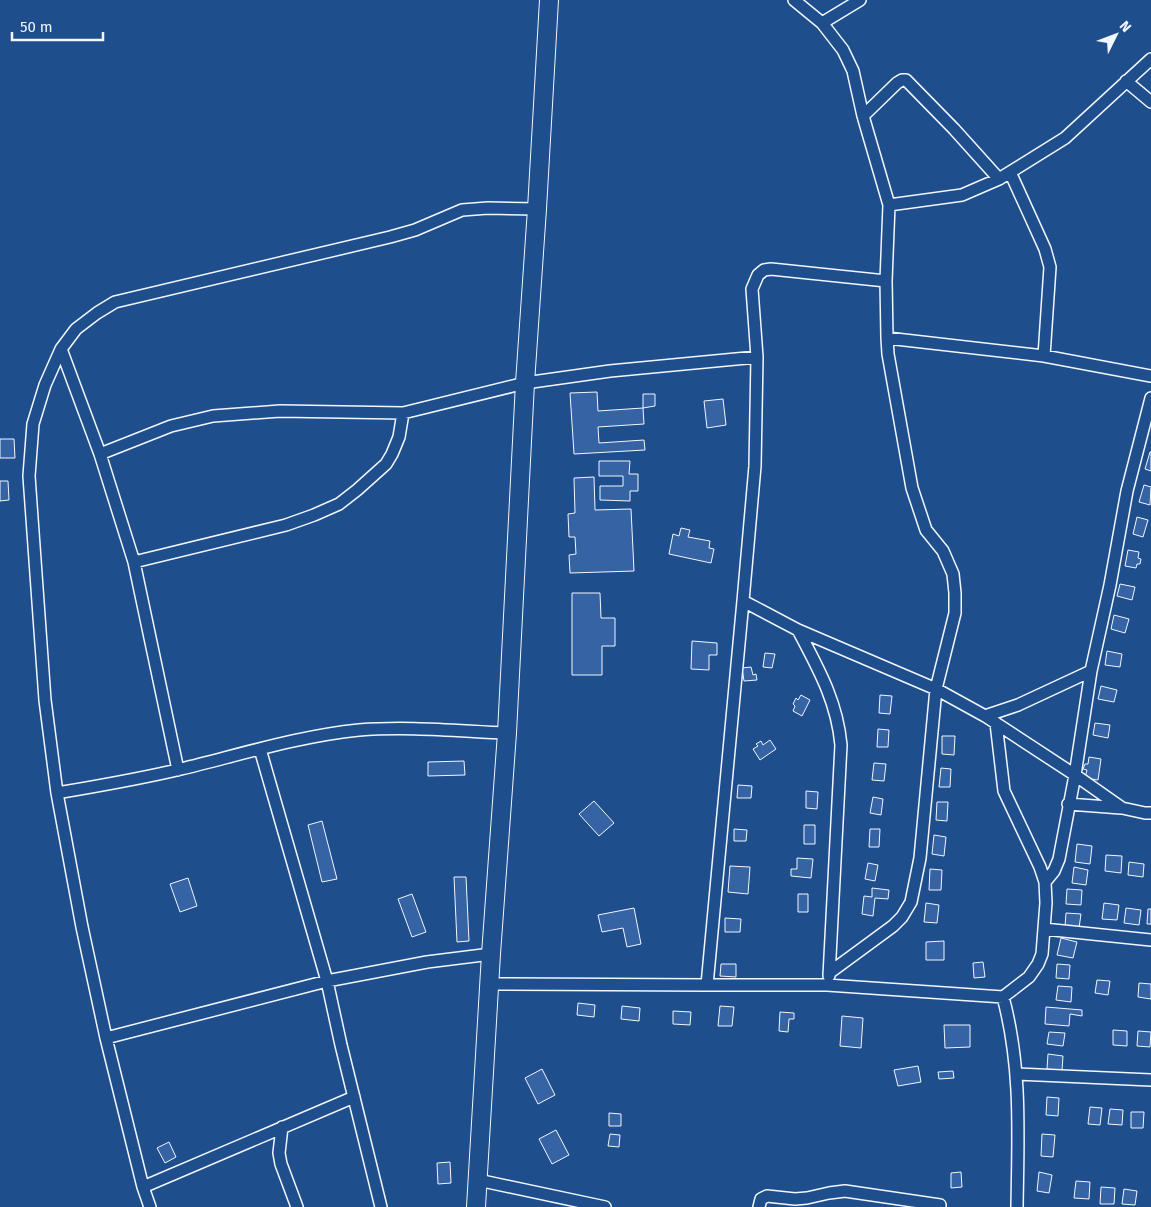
<svg xmlns="http://www.w3.org/2000/svg" width="1151" height="1207" font-family="'Fira Sans',sans-serif">
<style>
.building{fill:#3563a3;stroke:#f2f6ff}
.lines{fill:none;stroke-linecap:round;stroke-linejoin:round}
.minor-casing{stroke:#f2f6ff;stroke-width:14}
.primary-casing{stroke:#f2f6ff;stroke-width:20}
.minor{stroke:#1f4e8c;stroke-width:11}
.primary{stroke:#1f4e8c;stroke-width:18}
</style>
<rect width="100%" height="100%" fill="#1f4e8c"/>
<path class="building" d="M 597,392 L 598,411 L 643,408 L 644,424 L 598,427 L 599,443 L 644,440 L 645,450 L 574,454 L 570,393 Z
M 643,394 L 655,394 L 655,406 L 643,408 Z
M 723,399 L 726,425 L 707,428 L 704,401 Z
M 0,439 L 14,439 L 15,458 L 0,458 Z
M 1150,452 L 1151,452 L 1151,471 L 1145,469 Z
M 599,461 L 630,461 L 629,474 L 638,474 L 638,491 L 630,491 L 630,501 L 600,500 L 600,486 L 623,486 L 623,476 L 599,476 Z
M 594,477 L 595,510 L 631,509 L 634,571 L 570,573 L 569,555 L 576,554 L 575,537 L 569,537 L 568,514 L 575,513 L 574,478 Z
M 0,481 L 8,481 L 9,500 L 0,501 Z
M 1144,485 L 1151,487 L 1150,505 L 1139,502 Z
M 1137,517 L 1148,520 L 1143,537 L 1133,534 Z
M 681,528 L 690,530 L 688,537 L 710,541 L 709,548 L 714,549 L 711,563 L 669,554 L 673,534 L 679,536 Z
M 1128,550 L 1139,552 L 1138,558 L 1141,559 L 1140,564 L 1137,564 L 1136,568 L 1125,566 Z
M 1120,584 L 1135,587 L 1132,600 L 1117,596 Z
M 572,593 L 600,593 L 601,618 L 615,618 L 615,646 L 602,646 L 602,675 L 572,675 Z
M 1114,615 L 1129,619 L 1125,633 L 1111,629 Z
M 692,641 L 717,643 L 717,655 L 709,655 L 709,670 L 691,669 Z
M 1107,651 L 1122,654 L 1120,667 L 1105,665 Z
M 765,653 L 775,654 L 772,668 L 763,667 Z
M 751,667 L 753,675 L 756,674 L 757,680 L 744,681 L 742,668 Z
M 1101,686 L 1117,690 L 1114,702 L 1098,699 Z
M 801,695 L 810,700 L 802,716 L 793,711 L 795,706 L 793,704 L 796,698 L 798,700 Z
M 880,695 L 892,696 L 890,714 L 879,713 Z
M 1095,723 L 1110,725 L 1108,738 L 1093,735 Z
M 878,729 L 889,730 L 888,747 L 877,747 Z
M 942,736 L 955,736 L 954,755 L 942,754 Z
M 770,740 L 776,749 L 760,760 L 753,749 L 758,746 L 756,744 L 761,741 L 763,745 Z
M 1089,757 L 1101,759 L 1098,780 L 1085,778 L 1087,770 L 1083,769 L 1085,764 L 1088,764 Z
M 464,761 L 465,775 L 428,776 L 428,762 Z
M 874,763 L 886,764 L 884,781 L 872,780 Z
M 941,768 L 951,769 L 950,787 L 939,787 Z
M 738,785 L 752,786 L 751,798 L 737,798 Z
M 806,791 L 818,792 L 817,809 L 806,808 Z
M 873,797 L 883,799 L 881,815 L 870,813 Z
M 594,801 L 614,823 L 599,836 L 579,814 Z
M 937,802 L 948,802 L 947,821 L 936,820 Z
M 322,821 L 337,879 L 322,882 L 308,825 Z
M 804,825 L 815,825 L 815,844 L 804,844 Z
M 734,829 L 747,830 L 746,841 L 734,841 Z
M 870,829 L 880,829 L 879,847 L 869,847 Z
M 934,835 L 946,837 L 944,856 L 932,854 Z
M 1077,844 L 1092,846 L 1090,864 L 1075,862 Z
M 1106,855 L 1122,856 L 1121,873 L 1105,871 Z
M 797,858 L 813,859 L 811,878 L 791,876 L 791,869 L 797,869 Z
M 1129,862 L 1144,864 L 1143,877 L 1128,875 Z
M 868,863 L 878,865 L 875,881 L 865,879 Z
M 730,866 L 750,867 L 748,894 L 728,892 Z
M 1074,867 L 1088,870 L 1086,885 L 1072,883 Z
M 930,869 L 942,870 L 941,890 L 929,890 Z
M 454,877 L 466,877 L 469,941 L 457,942 Z
M 188,878 L 197,906 L 180,912 L 170,884 Z
M 872,888 L 889,890 L 888,899 L 875,898 L 873,916 L 862,914 L 864,896 L 872,897 Z
M 1067,889 L 1082,890 L 1081,905 L 1066,904 Z
M 412,894 L 426,932 L 412,937 L 398,899 Z
M 798,894 L 808,894 L 808,912 L 798,912 Z
M 926,903 L 939,905 L 937,923 L 924,922 Z
M 1104,903 L 1119,905 L 1117,920 L 1102,919 Z
M 634,908 L 641,944 L 627,947 L 623,928 L 602,932 L 598,915 Z
M 1126,908 L 1141,910 L 1139,925 L 1124,923 Z
M 1148,909 L 1151,909 L 1151,924 L 1147,924 Z
M 1066,913 L 1081,914 L 1079,928 L 1065,927 Z
M 725,918 L 741,919 L 740,932 L 725,932 Z
M 1061,938 L 1077,942 L 1073,958 L 1057,955 Z
M 944,941 L 944,960 L 926,960 L 926,942 Z
M 983,962 L 985,977 L 974,978 L 973,963 Z
M 721,964 L 736,964 L 736,977 L 720,976 Z
M 1057,964 L 1070,965 L 1069,979 L 1056,978 Z
M 1097,980 L 1110,981 L 1108,995 L 1095,993 Z
M 1139,983 L 1151,984 L 1151,999 L 1138,997 Z
M 1058,986 L 1072,987 L 1071,1002 L 1056,1000 Z
M 578,1003 L 595,1005 L 594,1017 L 577,1015 Z
M 622,1006 L 640,1008 L 639,1021 L 621,1019 Z
M 720,1006 L 734,1007 L 732,1026 L 718,1026 Z
M 1046,1007 L 1082,1010 L 1082,1016 L 1070,1014 L 1069,1026 L 1045,1024 Z
M 673,1011 L 691,1012 L 690,1025 L 673,1024 Z
M 780,1012 L 794,1013 L 794,1019 L 789,1019 L 788,1032 L 779,1031 Z
M 842,1016 L 863,1018 L 861,1048 L 840,1046 Z
M 944,1025 L 970,1025 L 970,1047 L 945,1048 Z
M 1113,1030 L 1127,1031 L 1127,1046 L 1113,1045 Z
M 1138,1031 L 1151,1032 L 1150,1047 L 1137,1046 Z
M 1049,1032 L 1065,1033 L 1063,1046 L 1047,1044 Z
M 1048,1054 L 1063,1056 L 1062,1071 L 1047,1069 Z
M 918,1066 L 921,1082 L 898,1086 L 894,1070 Z
M 542,1069 L 555,1095 L 538,1104 L 525,1078 Z
M 953,1071 L 954,1078 L 939,1079 L 938,1072 Z
M 1047,1097 L 1059,1098 L 1058,1116 L 1046,1115 Z
M 1090,1107 L 1102,1108 L 1100,1125 L 1088,1124 Z
M 1110,1109 L 1123,1110 L 1122,1125 L 1108,1124 Z
M 1131,1112 L 1144,1112 L 1143,1128 L 1131,1128 Z
M 609,1113 L 621,1114 L 621,1126 L 609,1126 Z
M 556,1130 L 569,1155 L 552,1164 L 539,1139 Z
M 610,1134 L 620,1135 L 619,1147 L 608,1146 Z
M 1042,1134 L 1055,1135 L 1053,1157 L 1041,1156 Z
M 169,1142 L 176,1157 L 165,1163 L 157,1148 Z
M 450,1162 L 451,1183 L 438,1184 L 437,1163 Z
M 961,1172 L 962,1187 L 951,1188 L 951,1173 Z
M 1039,1172 L 1052,1175 L 1049,1193 L 1037,1191 Z
M 1076,1181 L 1090,1182 L 1089,1199 L 1074,1198 Z
M 1101,1187 L 1115,1188 L 1114,1204 L 1100,1204 Z
M 1124,1189 L 1137,1191 L 1135,1205 L 1122,1204 Z"/>
<g class="lines">
<g class="minor-casing">
<path id="minor" d="M 794,0 L 822,23 L 843,50 L 853,71 L 863,116 L 889,205 L 886,281
M 822,23 L 860,0
M 1126,81 L 1151,102
M 863,116 L 897,83 L 902,80 L 906,80 L 954,129 L 999,179
M 1010,172 L 1045,249 L 1050,267 L 1044,356
M 889,205 L 962,195 L 999,179 L 1065,138 L 1151,59
M 61,349 L 100,454 L 134,562 L 178,770
M 100,454 L 171,426 L 213,416 L 280,411 L 403,413 L 525,383 L 610,371 L 757,357 L 752,289 L 758,275 L 764,270 L 771,269 L 886,281 L 887,338 L 1044,356 L 1151,376
M 134,562 L 286,525 L 314,515 L 339,504 L 357,490 L 386,464 L 392,454 L 399,437 L 403,413
M 743,601 L 755,466 L 757,357
M 798,630 C 818,668 837,701 841,745 L 829,976
M 985,716 L 1018,705 L 1091,671 L 1110,585 L 1127,491 L 1151,398
M 996,723 L 1004,791 L 1040,867 L 1045,882 L 1046,903 L 1042,954 L 1038,964 L 1029,977 L 1003,997
M 260,749 L 327,981 L 341,1045 L 381,1207
M 57,793 C 98,786 140,779 181,769 C 239,755 299,736 359,730 C 408,726 458,731 507,733
M 1068,804 L 1121,808
M 1045,882 L 1054,871 L 1059,859 L 1075,775 L 1091,671
M 1044,929 L 1151,940
M 829,973 L 893,926 L 902,917 L 911,902 L 920,858 L 936,689 L 955,613 L 955,593 L 953,574 L 943,551 L 926,530 L 912,488 L 888,354 L 887,338
M 490,984 L 707,985 L 743,601 L 798,630 L 936,689 L 985,716 L 1075,775 L 1122,808 L 1145,813 L 1151,813
M 707,985 L 827,985 L 1003,997 C 1022,1068 1018,1135 1017,1207
M 106,1038 L 327,981 L 427,962 L 491,954
M 1017,1074 L 1151,1080
M 282,1127 L 279,1153 L 281,1164 L 297,1207
M 478,1180 L 605,1207
M 143,1187 L 354,1097
M 150,1207 L 143,1187 L 106,1038 L 82,927 L 57,793 L 45,700 L 29,476 L 33,424 L 45,385 L 61,349 L 76,329 L 97,313 L 115,302 L 390,237 L 415,230 L 462,210 L 488,208 L 537,209
M 759,1207 L 761,1199 L 767,1196 L 795,1199 L 807,1198 L 829,1193 L 845,1191 L 940,1205 L 940,1207"/>
</g>
<g class="primary-casing">
<path id="primary" d="M 476,1207 L 491,954 L 507,733 L 525,383 L 537,209 L 549,0"/>
</g>
<use href="#minor" class="minor"/>
<use href="#primary" class="primary"/>
</g>
<g transform="translate(1116 35) rotate(48)" stroke="#1f4e8c" stroke-width="4" paint-order="stroke">
<path d="M0-4L9 19L0 12L-9 19Z" fill="#f2f6ff"/>
<text y="-8" font-size="14" font-weight="bold" text-anchor="middle" fill="#f2f6ff">N</text>
</g>
<path d="M12 32v8h91v-8" fill="none" stroke="#f2f6ff" stroke-width="2.5"/>
<text x="20" y="32" font-size="15" fill="#f2f6ff" stroke="#1f4e8c" stroke-width="4" paint-order="stroke">50 m</text>
</svg>
